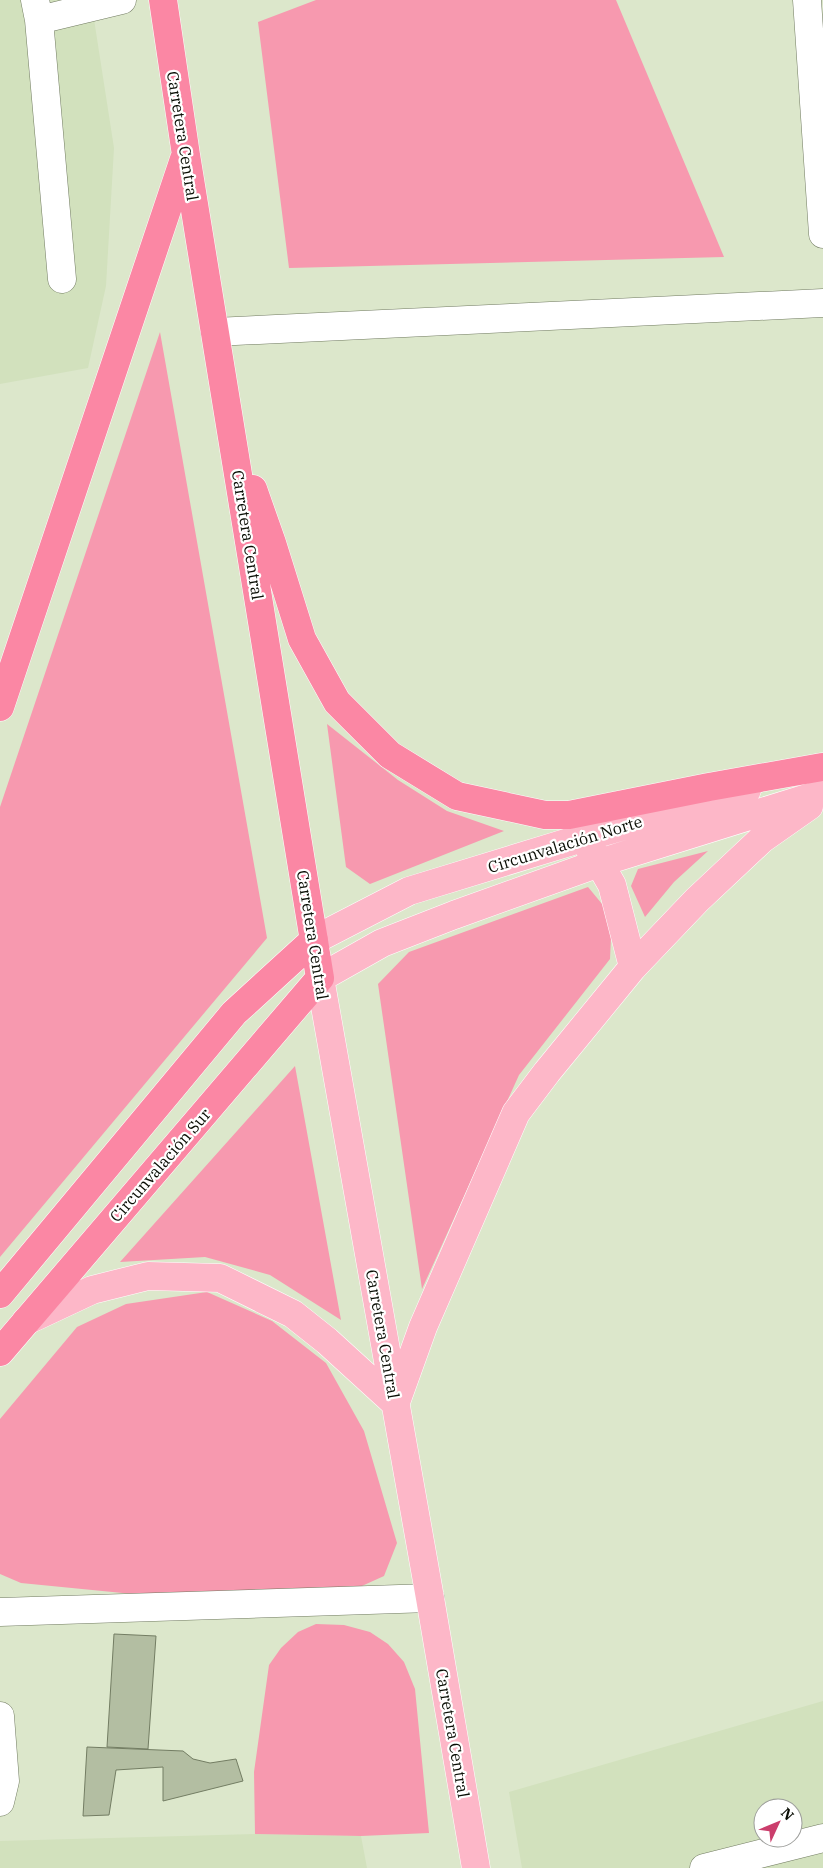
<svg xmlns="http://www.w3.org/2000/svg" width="823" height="1868" font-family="'IBM Plex Serif',serif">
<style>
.built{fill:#d2e1bd;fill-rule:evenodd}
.green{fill:#f799af}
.building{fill:#b3bea2;stroke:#737d63}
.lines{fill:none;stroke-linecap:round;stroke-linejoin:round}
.minor-casing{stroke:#717b61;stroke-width:29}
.major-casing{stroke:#fff;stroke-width:29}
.highway-casing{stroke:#fff;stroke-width:29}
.minor{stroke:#fff;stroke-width:28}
.major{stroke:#fdb7c8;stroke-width:28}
.highway{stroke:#fb87a4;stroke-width:28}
.labels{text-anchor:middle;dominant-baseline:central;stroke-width:4.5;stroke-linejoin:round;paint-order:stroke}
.street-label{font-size:16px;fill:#090d04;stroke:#fff}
</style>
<rect width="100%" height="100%" fill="#dce7cb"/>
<path class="built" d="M 0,0 L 91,0 L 114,148 L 106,286 L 88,368 L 0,384 Z
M 823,1701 L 823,1868 L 522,1868 L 509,1792 ZM 763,1808 L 793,1808 L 793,1838 L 763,1838 Z
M 255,1834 L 361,1836 L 367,1868 L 0,1868 L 0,1841 Z"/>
<path class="green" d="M 316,0 L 616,0 L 724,257 L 289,268 L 258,22 Z
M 160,332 L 267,938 L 0,1257 L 0,807 Z
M 327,724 L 398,780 L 447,811 L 504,831 L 370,884 L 346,867 Z
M 708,851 L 674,882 L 645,917 L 631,886 L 638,869 Z
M 588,887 L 607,910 L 611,938 L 610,959 L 519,1075 L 422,1289 L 378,984 L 409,952 Z
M 295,1066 L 341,1320 L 270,1275 L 205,1257 L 120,1262 Z
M 207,1292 L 272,1321 L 326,1363 L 364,1431 L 397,1543 L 384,1576 L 353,1590 L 143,1595 L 21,1583 L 0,1574 L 0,1419 L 77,1327 L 126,1304 Z
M 316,1624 L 344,1625 L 370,1632 L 388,1644 L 404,1662 L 415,1689 L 429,1833 L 361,1836 L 255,1834 L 254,1772 L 269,1665 L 281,1648 L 298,1632 Z"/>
<path class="building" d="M 114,1634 L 156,1636 L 148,1749 L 107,1747 Z
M 87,1747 L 183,1751 L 193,1759 L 210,1763 L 236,1759 L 243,1781 L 163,1801 L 163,1767 L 116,1770 L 109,1815 L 83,1816 Z"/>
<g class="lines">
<g class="minor-casing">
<path id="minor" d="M 35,0 L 39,20 L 62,279
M 807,0 L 823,234
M 39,20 L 122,0
M 215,332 L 823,303
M 0,1612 L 430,1598
M 0,1716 L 5,1781 L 0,1802
M 704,1868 L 823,1838"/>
</g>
<g class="major-casing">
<path id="major" d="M 589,848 L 593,852 L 612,885 L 633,967
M 314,940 L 409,891 L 579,839 L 747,790
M 26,1321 L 92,1290 L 148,1276 L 220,1278 L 293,1314 L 327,1341 L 395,1403
M 396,1402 L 423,1327 L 516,1113 L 547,1072 L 633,967 L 697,900 L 762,839 L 809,806
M 476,1868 L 430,1598 L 320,978 L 382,943 L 454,915 L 599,863 L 823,793"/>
</g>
<g class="highway-casing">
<path id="highway" d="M 253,489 L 272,543 L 302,639 L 337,702 L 390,755 L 457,796 L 545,815 L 569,815 L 709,787 L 822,767
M 0,707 L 184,159
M 0,1294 L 234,1013 L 314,940
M 0,1352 L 320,978 L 186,155 L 163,0"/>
</g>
<use href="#minor" class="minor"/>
<use href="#major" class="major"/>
<use href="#highway" class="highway"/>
</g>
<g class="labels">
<g class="street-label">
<text transform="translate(183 136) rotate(81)">Carretera Central</text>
<text transform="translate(248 535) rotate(81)">Carretera Central</text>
<text transform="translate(565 844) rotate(-17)">Circunvalación Norte</text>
<text transform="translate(313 935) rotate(81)">Carretera Central</text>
<text transform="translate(160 1165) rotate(-49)">Circunvalación Sur</text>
<text transform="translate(383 1334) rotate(80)">Carretera Central</text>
<text transform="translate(453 1733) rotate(80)">Carretera Central</text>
</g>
</g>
<g transform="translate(778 1823) rotate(46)"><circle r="24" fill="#ffffff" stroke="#9d9e9b"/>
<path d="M0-4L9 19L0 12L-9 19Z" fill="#cb3e6c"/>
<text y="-8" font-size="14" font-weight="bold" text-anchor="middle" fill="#090d04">N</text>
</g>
</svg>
